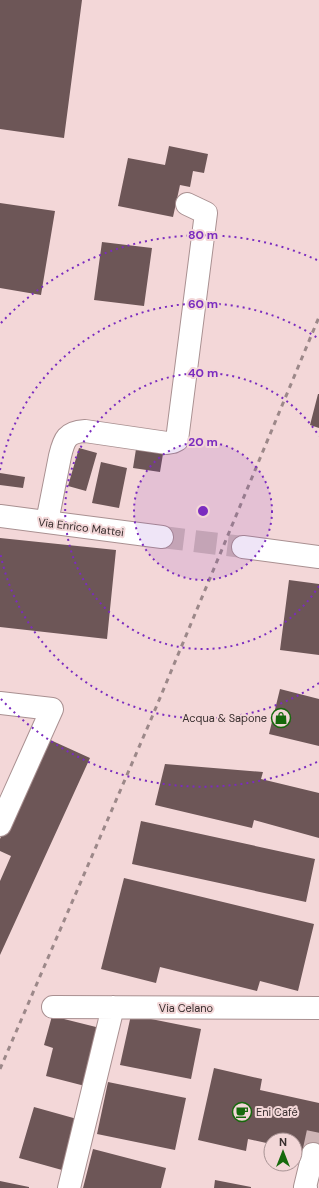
<svg xmlns="http://www.w3.org/2000/svg" width="319" height="1188" font-family="'DM Sans',sans-serif">
<style>
.building{fill:#6d5657}
.lines{fill:none;stroke-linecap:round;stroke-linejoin:round}
.minor-tunnel{stroke:#ceb5b6;stroke-width:22;stroke-dasharray:22 11;stroke-linecap:butt}
.minor-casing{stroke:#a99091;stroke-width:24}
.minor{stroke:#fff;stroke-width:22}
.rail{stroke:#9c8889;stroke-width:3;stroke-dasharray:5 5;stroke-linecap:butt}
.ring{fill:none;stroke:#7b2cbf;stroke-width:2;stroke-dasharray:2 4}
.labels{text-anchor:middle;dominant-baseline:central;stroke-width:4;stroke-linejoin:round;paint-order:stroke}
.street-label{font-size:11px;fill:#382e2e;stroke:#f3d7d8}
.poi-label{font-size:11px;fill:#382e2e;stroke:#f3d7d8;text-anchor:end}
.centre{fill:#7b2cbf;stroke:#f3d7d8;stroke-width:2}
.ring-label{font-size:12px;text-anchor:middle;font-weight:bold;fill:#7b2cbf;stroke:#f3d7d8;stroke-width:4;stroke-linejoin:round;paint-order:stroke}
</style>
<rect width="100%" height="100%" fill="#f3d7d8"/>
<path class="building" d="M 0,0 L 82,0 L 64,138 L 0,129 Z
M 169,146 L 208,154 L 204,173 L 193,171 L 190,187 L 180,185 L 173,217 L 118,206 L 128,158 L 165,165 Z
M 0,203 L 55,211 L 41,295 L 0,288 Z
M 102,242 L 152,248 L 144,306 L 94,300 Z
M 318,394 L 319,394 L 319,428 L 310,425 Z
M 79,448 L 97,453 L 86,491 L 68,486 Z
M 136,449 L 163,454 L 160,472 L 133,468 Z
M 101,462 L 127,468 L 119,508 L 92,503 Z
M 0,473 L 25,477 L 23,488 L 0,485 Z
M 0,538 L 116,550 L 107,639 L 0,627 Z
M 289,580 L 319,584 L 319,655 L 280,650 Z
M 280,689 L 319,699 L 319,746 L 269,734 Z
M 46,738 L 90,758 L 0,955 L 0,881 L 11,856 L 0,851 L 0,839 Z
M 165,764 L 263,772 L 261,779 L 319,793 L 319,838 L 254,820 L 252,828 L 155,805 Z
M 141,821 L 315,859 L 306,902 L 132,864 Z
M 124,878 L 314,924 L 298,991 L 260,981 L 257,991 L 160,967 L 156,983 L 101,969 Z
M 131,1015 L 201,1029 L 191,1079 L 120,1065 Z
M 52,1016 L 100,1028 L 85,1086 L 46,1076 L 53,1048 L 44,1045 Z
M 214,1068 L 262,1079 L 260,1090 L 319,1103 L 319,1155 L 295,1150 L 295,1140 L 271,1140 L 271,1144 L 248,1139 L 246,1151 L 198,1140 Z
M 108,1082 L 186,1098 L 175,1150 L 97,1134 Z
M 34,1107 L 77,1119 L 62,1170 L 19,1158 Z
M 93,1149 L 166,1168 L 161,1188 L 83,1188 Z
M 215,1180 L 251,1187 L 251,1188 L 214,1188 Z
M 0,1181 L 29,1187 L 29,1188 L 0,1188 Z"/>
<g class="lines">
<path class="minor-tunnel" d="M 162,537 L 243,547
M 313,1154 L 319,1126"/>
<g class="minor-casing">
<path id="minor" d="M 0,516 L 162,537
M 47,522 L 60,456 C 64,439 67,432 85,431 L 167,443 L 173,442 L 177,440 L 206,213 L 187,204
M 243,547 L 319,557
M 0,703 L 52,709 L 0,825
M 53,1007 L 319,1008
M 69,1188 L 113,1007
M 306,1188 L 305,1187 L 313,1154"/>
</g>
<use href="#minor" class="minor"/>
<path class="rail" d="M 0,1069 L 152,717 L 319,317"/>
</g>
<circle cx="203" cy="511" r="69" fill="#7b2cbf" fill-opacity=".12"/>
<g class="ring">
<circle cx="203" cy="511" r="69"/>
<path d="M319 586A138 138 0 1 1 319 436"/>
<path d="M319 683A207 207 0 0 1 0 552M0 470A207 207 0 0 1 319 339"/>
<path d="M317 762A276 276 0 0 1 1 699M1 323A276 276 0 0 1 317 260"/>
</g>
<defs>
<g id="shop-ring" transform="scale(1)"><circle r="9.5" fill="#f3d7d8" stroke="#16690c" stroke-width="1.5"/><path d="M-5-2.5h2.3a2.7 3.5 0 0 1 5.4 0H5L5.5 6h-11ZM-1.5-2.5h3a1.5 2.3 0 0 0-3 0Z" fill="#16690c"/></g>
<g id="cafe-ring" transform="scale(1)"><circle r="9.5" fill="#f3d7d8" stroke="#16690c" stroke-width="1.5"/><path d="M-5.5-4.5H6V0H3Q3 3.5 0 3.5H-2.5Q-5.5 3.5-5.5 0ZM3-3.2v2h1.7v-2ZM-6 4.5H4V6H-6Z" fill="#16690c"/></g>
</defs>
<g fill-rule="evenodd">
<use href="#shop-ring" x="281" y="718"/>
<use href="#cafe-ring" x="242" y="1112"/>
</g>
<g class="labels">
<g class="street-label">
<text transform="translate(81 527) rotate(7)">Via Enrico Mattei</text>
<text x="186" y="1008">Via Celano</text>
</g>
<g class="poi-label">
<text x="267" y="718">Acqua &amp; Sapone</text>
<text x="256" y="1112" text-anchor="start">Eni Café</text>
</g>
</g>
<circle cx="203" cy="511" r="6" class="centre"/>
<g class="ring-label">
<text x="203" y="239">80 m</text>
<text x="203" y="308">60 m</text>
<text x="203" y="377">40 m</text>
<text x="203" y="446">20 m</text>
</g>
<g transform="translate(283 1152)"><circle r="19" fill="#f3d7d8" stroke="#a89394"/>
<path d="M0-3L7 15L0 10L-7 15Z" fill="#16690c"/>
<text y="-6" font-size="11" font-weight="bold" text-anchor="middle" fill="#382e2e">N</text>
</g>
</svg>
